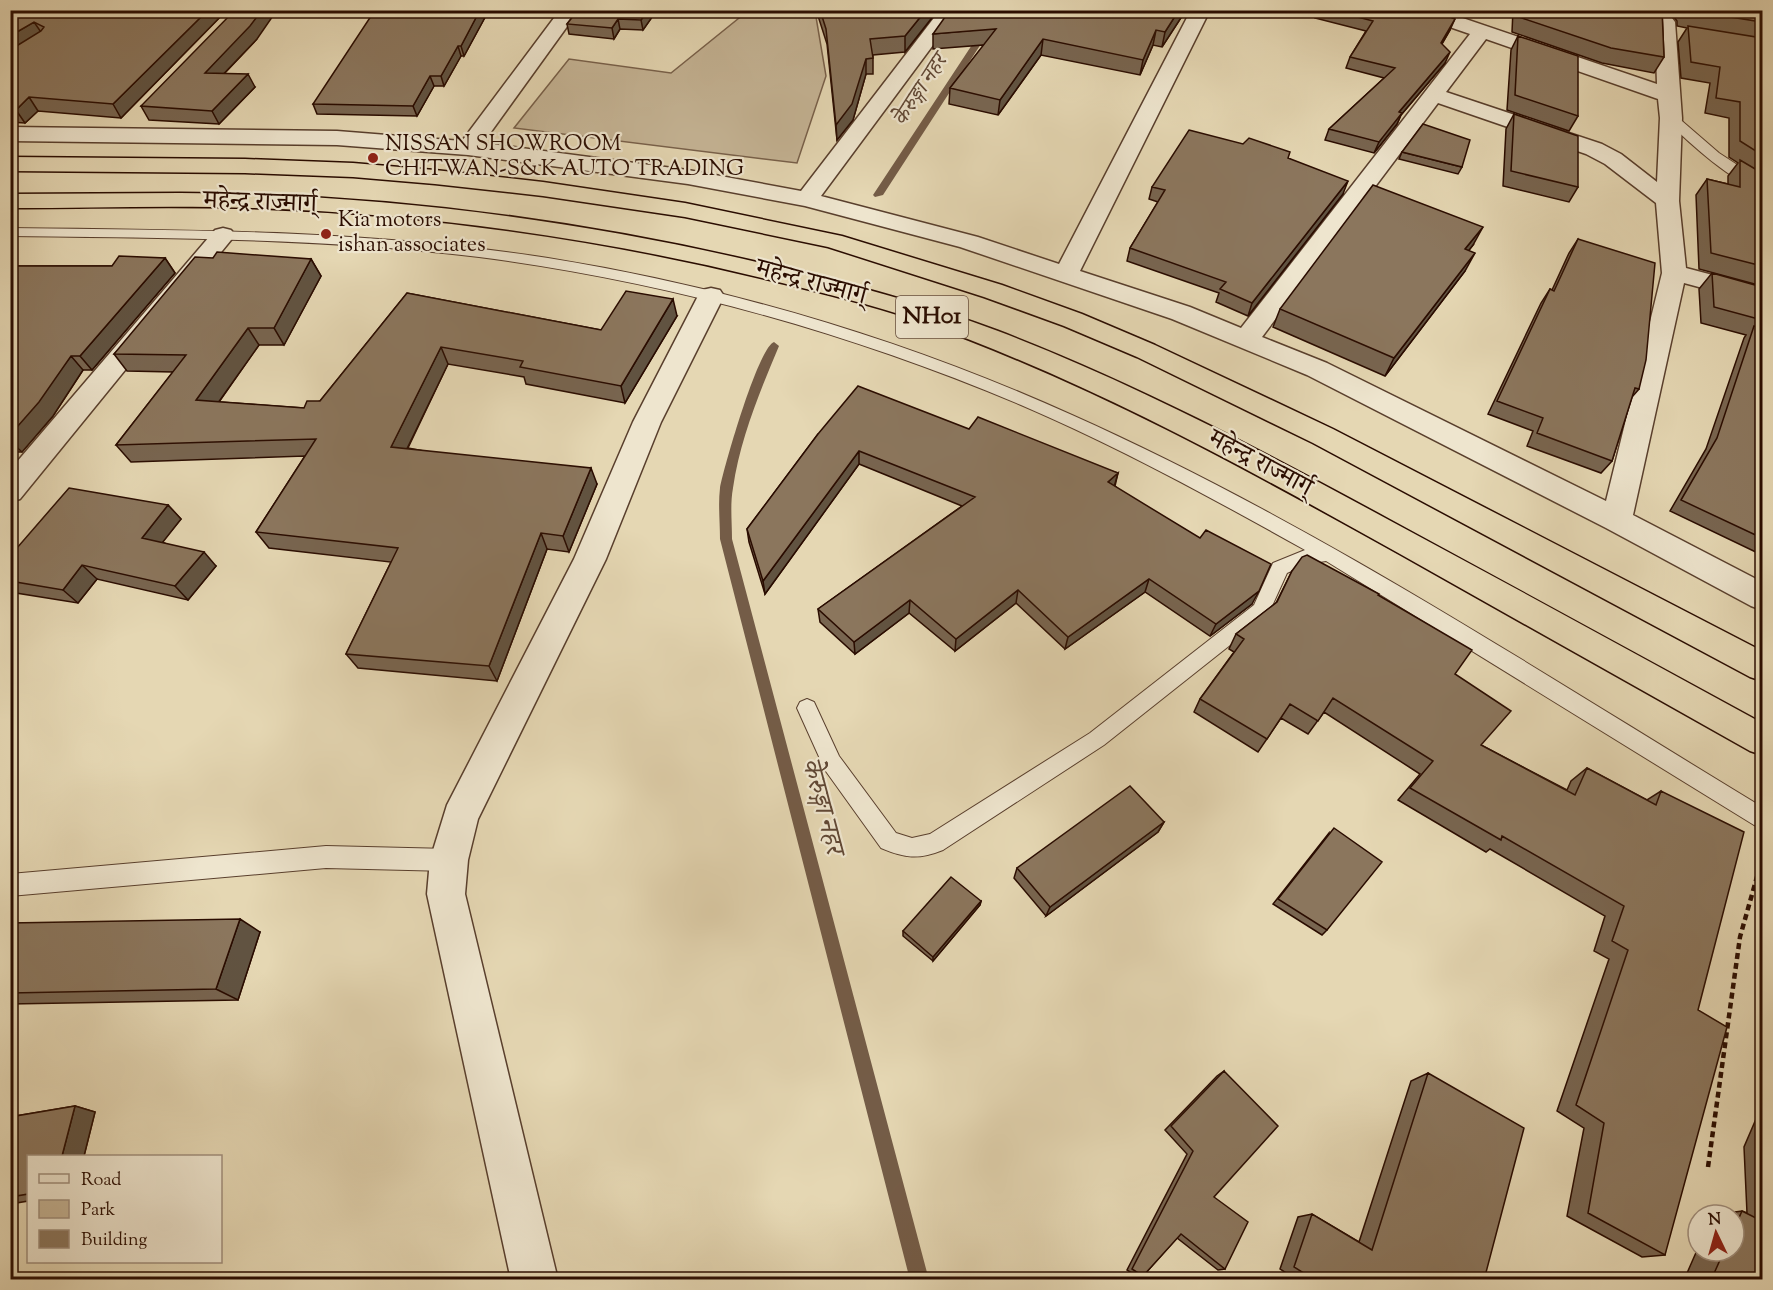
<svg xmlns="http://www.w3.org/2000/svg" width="1773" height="1290" font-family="'Sorts Mill Goudy','Noto Serif Devanagari',serif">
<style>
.green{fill:#c5b495;stroke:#78604a;stroke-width:1.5}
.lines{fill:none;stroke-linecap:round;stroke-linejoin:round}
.stream{fill:#745c47;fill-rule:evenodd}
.lane-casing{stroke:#593f2d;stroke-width:2}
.street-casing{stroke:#593f2d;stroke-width:3}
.highway-casing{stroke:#2a0c00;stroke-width:3}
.path{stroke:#2a0c00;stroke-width:4.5;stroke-dasharray:6 4;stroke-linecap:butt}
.lane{fill:#eee5ce;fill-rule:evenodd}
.street{fill:#eee5ce;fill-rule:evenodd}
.highway{fill:#e5d7b3;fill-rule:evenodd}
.wall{fill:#786550;stroke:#2a0c00;stroke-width:1.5}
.shaded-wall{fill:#615341;stroke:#2a0c00;stroke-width:1.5}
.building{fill:#8b765d;stroke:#2a0c00;stroke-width:1.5}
.poi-dot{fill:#8f2418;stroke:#eee5ce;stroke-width:2}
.labels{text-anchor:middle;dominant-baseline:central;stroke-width:4.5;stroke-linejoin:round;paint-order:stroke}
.far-water-label{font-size:22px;font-style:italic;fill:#614835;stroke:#eee5ce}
.far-poi-label{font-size:22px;fill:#2a0c00;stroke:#eee5ce;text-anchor:start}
.shield{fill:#eee5ce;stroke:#654d3e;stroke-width:1.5}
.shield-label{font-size:24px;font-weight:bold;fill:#2a0c00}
.street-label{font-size:26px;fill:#2a0c00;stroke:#eee5ce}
.water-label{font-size:27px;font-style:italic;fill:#614835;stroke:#eee5ce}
</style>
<rect width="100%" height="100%" fill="#e5d7b3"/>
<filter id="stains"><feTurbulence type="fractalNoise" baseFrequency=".00333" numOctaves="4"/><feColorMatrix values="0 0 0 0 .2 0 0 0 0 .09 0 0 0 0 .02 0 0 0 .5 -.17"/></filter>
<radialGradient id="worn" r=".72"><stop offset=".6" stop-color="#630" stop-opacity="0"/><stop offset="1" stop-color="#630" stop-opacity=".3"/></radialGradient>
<path class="green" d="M 749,10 L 815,11 L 826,76 L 797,163 L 514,128 L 569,59 L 671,73 Z"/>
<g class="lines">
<path class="stream" d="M 995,10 L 1003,10 L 883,195 L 875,197 L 873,195 Z
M 774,342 L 779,346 C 760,391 740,439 733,488 C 730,504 732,522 732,539 L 929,1280 L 910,1280 L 720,539 C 720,522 718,504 720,488 C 724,467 758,348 774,342 Z"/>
<g class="lane-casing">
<path id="lane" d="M 1671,114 L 1675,115 L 1719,153 L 1762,181 L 1762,190 C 1735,185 1687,141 1667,121 L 1665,118 L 1667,115 Z
M 10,228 C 190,230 370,230 548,258 C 728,287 906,340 1072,415 C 1314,523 1536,670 1762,807 L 1762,828 L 1754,825 L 1326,561 L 1307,564 L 1287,573 L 1268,615 L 1104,745 L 943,850 C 918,860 905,858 881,848 L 825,770 L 797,708 L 800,702 L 807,699 L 814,702 L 839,756 L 896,833 L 912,838 L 930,834 L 1090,733 L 1254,605 L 1273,563 L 1305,550 C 1212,498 1119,447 1021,405 C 848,332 665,281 479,257 C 323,238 167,238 10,236 Z
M 326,846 L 449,849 L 457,853 L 460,860 L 457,867 L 449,871 L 326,868 L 10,896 L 10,874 Z"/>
</g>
<g class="street-casing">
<path id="street" d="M 560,10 L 579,10 L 483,143 L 688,170 L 801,191 L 940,10 L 959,10 L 821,196 L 978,237 L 1059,264 L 1191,10 L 1210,10 L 1080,271 L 1190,307 L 1241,328 L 1470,34 L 1412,14 L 1410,10 L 1439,10 L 1657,84 L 1655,22 L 1647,10 L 1666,10 L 1675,22 L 1682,118 L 1679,201 L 1686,268 L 1762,288 L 1762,304 L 1684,283 L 1633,515 L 1762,582 L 1762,610 L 1751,606 L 1606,528 L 1307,375 L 1172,319 L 960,247 L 805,206 L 688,184 L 468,155 L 337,145 L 10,141 L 10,127 L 337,131 L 462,141 ZM 1486,39 L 1658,99 L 1660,118 L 1657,182 L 1621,154 L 1602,144 L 1446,92 ZM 1438,103 L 1586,154 L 1605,164 L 1656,203 L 1662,273 L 1606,501 L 1327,363 L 1262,337 Z
M 223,228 L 231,230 L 235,235 L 231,240 L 20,499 L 10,502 L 10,470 L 215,230 Z
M 711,288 L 720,290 L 724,296 L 661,422 L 606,559 L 478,819 L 468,860 L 465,894 L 558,1280 L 511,1280 L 427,894 L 430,860 L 447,805 L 574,559 L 633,422 L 698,296 L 702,290 Z"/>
</g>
<g class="highway-casing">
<path id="highway" d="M 10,157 L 245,159 L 353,163 L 435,170 L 543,182 L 685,203 L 842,236 L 1002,285 L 1082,314 L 1155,345 L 1333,429 L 1762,651 L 1762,681 L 1750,677 L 1313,443 L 1137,357 L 1064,326 L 984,297 L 828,247 L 685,217 L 543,196 L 435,184 L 353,177 L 245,173 L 10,171 Z
M 180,193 C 381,194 583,220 778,267 C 853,285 927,304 998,331 C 1134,383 1262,451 1389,520 C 1514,587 1638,655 1762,723 L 1762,755 L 1750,751 C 1633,685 1517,620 1400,554 C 1246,468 1090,382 922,322 C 873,304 821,293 770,280 C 601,238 427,214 253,208 C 172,205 91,208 10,208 L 10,194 Z"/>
</g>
<path class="path" d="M 1708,1167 L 1740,937 L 1762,859"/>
<use href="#lane" class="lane"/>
<use href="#street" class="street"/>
<use href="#highway" class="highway"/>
</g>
<path class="wall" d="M 10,10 L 227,10 L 121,118 L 38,111 L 25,123 L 10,122 Z
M 489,10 L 464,56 L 461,56 L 444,86 L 434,86 L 417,116 L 317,114 L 313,104 Z
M 578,10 L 657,10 L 643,30 L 620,29 L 614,39 L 569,34 L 567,24 Z
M 818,10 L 938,10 L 905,52 L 873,55 L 873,74 L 866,74 L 853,120 L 837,140 L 827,44 L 818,16 Z
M 1186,10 L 1162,47 L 1153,45 L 1140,75 L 1041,55 L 998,115 L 949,104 L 950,88 L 984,45 L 933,49 L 933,34 Z
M 1318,10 L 1431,10 L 1450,30 L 1442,44 L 1445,63 L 1401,115 L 1397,124 L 1374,153 L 1325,140 L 1329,129 L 1384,78 L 1346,68 L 1350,57 L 1366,31 L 1315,18 Z
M 1447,10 L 1461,10 L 1459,14 Z
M 1513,10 L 1662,10 L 1664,57 L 1654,73 L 1602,63 L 1512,32 Z
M 1669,10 L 1762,10 L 1762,286 L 1699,269 L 1696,195 L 1707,179 L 1728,184 L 1728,176 L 1738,163 L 1729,157 L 1729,118 L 1705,113 L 1710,83 L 1681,78 L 1678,42 L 1687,28 L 1677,26 L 1677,21 Z
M 1518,36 L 1578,116 L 1569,131 L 1507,110 L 1511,50 Z
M 257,39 L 224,74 L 255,87 L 219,124 L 149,120 L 141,106 Z
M 1514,114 L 1578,187 L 1569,202 L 1503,186 L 1506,129 Z
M 1402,152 L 1462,167 L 1458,174 L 1399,159 Z
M 1288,158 L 1343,194 L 1248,316 L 1216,302 L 1219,293 L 1127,261 L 1130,248 L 1158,202 L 1149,199 L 1152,187 Z
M 1578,239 L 1639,389 L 1632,397 L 1612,461 L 1601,473 L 1527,446 L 1533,431 L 1488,414 L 1541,303 L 1550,289 L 1552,290 L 1569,253 Z
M 1473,245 L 1469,250 L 1465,271 L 1385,376 L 1273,327 L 1280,309 Z
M 165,258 L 175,273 L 92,370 L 83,370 L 53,416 L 22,452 L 10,452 L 10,266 L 112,266 Z
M 213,258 L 311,259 L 321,276 L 284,345 L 259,345 L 219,402 L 304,408 L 320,401 L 407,293 L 601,330 L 677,316 L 625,403 L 526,384 L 524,377 L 448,364 L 408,448 L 597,484 L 569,552 L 547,549 L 497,681 L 358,668 L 346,654 L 391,562 L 269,548 L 256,532 L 305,456 L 131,462 L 116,445 L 173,372 L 127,371 L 114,354 Z
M 1712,273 L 1762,287 L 1762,555 L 1670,511 L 1706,449 L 1744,338 L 1746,335 L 1701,323 L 1699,289 Z
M 969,429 L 1118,473 L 1115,486 L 1252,604 L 1210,636 L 1145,592 L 1065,649 L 1016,603 L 955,651 L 909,613 L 855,654 L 820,622 L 818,609 L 962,506 L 859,464 L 765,594 L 749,542 L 747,529 L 818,434 Z
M 168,505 L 181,519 L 162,542 L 216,566 L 188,600 L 97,579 L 78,603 L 10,592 L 10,556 Z
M 1292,571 L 1378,595 L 1455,674 L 1481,745 L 1567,790 L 1571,781 L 1587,768 L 1647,800 L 1661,791 L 1698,1010 L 1665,1255 L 1642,1257 L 1567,1216 L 1584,1128 L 1557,1111 L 1609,959 L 1594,951 L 1605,916 L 1490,849 L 1486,852 L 1398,800 L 1420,774 L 1324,712 L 1308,734 L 1281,718 L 1258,752 L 1194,712 L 1200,699 L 1234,652 L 1229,649 L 1236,634 L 1276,603 Z
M 1164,822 L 1158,832 L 1046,916 L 1014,878 L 1017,868 Z
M 1329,833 L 1327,930 L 1322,935 L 1273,904 Z
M 981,901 L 980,905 L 933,961 L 903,936 L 903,931 Z
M 10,923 L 260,932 L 238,1000 L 10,1004 Z
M 1224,1071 L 1214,1197 L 1225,1269 L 1218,1270 L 1177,1238 L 1143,1276 L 1138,1277 L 1127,1270 L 1187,1154 L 1165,1130 L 1217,1076 Z
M 1428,1073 L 1484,1280 L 1297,1280 L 1280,1269 L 1298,1217 L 1312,1214 L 1359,1242 L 1411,1081 Z
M 1762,1105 L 1762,1280 L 1684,1280 L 1698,1248 L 1698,1251 L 1734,1251 L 1734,1215 L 1713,1215 L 1742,1211 L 1747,1213 L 1744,1147 Z
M 75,1106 L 95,1112 L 84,1156 L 28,1156 L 28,1201 L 10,1204 L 10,1117 Z"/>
<path class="shaded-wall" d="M 208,10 L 227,10 L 121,118 L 113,104 Z
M 262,10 L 277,10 L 257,39 L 212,86 L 205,73 Z
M 480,10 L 489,10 L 464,56 L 461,46 Z
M 648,10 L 657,10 L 643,30 L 641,20 Z
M 926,10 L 938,10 L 905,52 L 905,36 Z
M 1179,10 L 1186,10 L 1162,47 L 1165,32 Z
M 618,19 L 620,29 L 614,39 L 612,28 Z
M 1455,19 L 1450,30 L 1436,54 L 1441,43 Z
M 34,22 L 43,35 L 10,54 L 10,36 Z
M 1156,30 L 1153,45 L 1140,75 L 1143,60 Z
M 1043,39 L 1041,55 L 998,115 L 1000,100 Z
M 458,46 L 461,56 L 444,86 L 441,76 Z
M 1450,52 L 1445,63 L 1401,115 L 1397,124 L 1374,153 L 1379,142 L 1399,112 Z
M 866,59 L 866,74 L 853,120 L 837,140 L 836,125 Z
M 248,74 L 255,87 L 219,124 L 212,111 Z
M 430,76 L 434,86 L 417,116 L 413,106 Z
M 29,97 L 38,111 L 25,123 L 16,110 Z
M 1348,181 L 1343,194 L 1248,316 L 1252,303 Z
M 1483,227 L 1473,245 L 1456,267 L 1465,249 Z
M 1475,253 L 1465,271 L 1385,376 L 1394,358 Z
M 165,258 L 175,273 L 92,370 L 80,356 Z
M 311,259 L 321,276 L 284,345 L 274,328 Z
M 673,299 L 677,316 L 625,403 L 621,386 Z
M 248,328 L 259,345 L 208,417 L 196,400 Z
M 441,347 L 448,364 L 400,463 L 391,447 Z
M 71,356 L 83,370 L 53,416 L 22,452 L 10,441 L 10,435 Z
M 859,451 L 859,464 L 765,594 L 763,581 Z
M 591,468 L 597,484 L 569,552 L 563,536 Z
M 1118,473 L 1114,487 L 1108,482 Z
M 168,505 L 181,519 L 155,552 L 142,538 Z
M 541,533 L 547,549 L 497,681 L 489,666 Z
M 204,552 L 216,566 L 188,600 L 175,586 Z
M 82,565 L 97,579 L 78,603 L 63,590 Z
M 1149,579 L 1145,592 L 1065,649 L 1068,637 Z
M 1018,590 L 1016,603 L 955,651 L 956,639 Z
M 1259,591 L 1252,604 L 1210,636 L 1216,624 Z
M 910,600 L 909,613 L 855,654 L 854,642 Z
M 1164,822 L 1158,832 L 1046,916 L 1050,907 Z
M 981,901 L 980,905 L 933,961 L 933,957 Z
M 240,919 L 260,932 L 238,1000 L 216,989 Z
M 75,1106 L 95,1112 L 84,1156 L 62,1156 Z"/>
<path class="building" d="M 10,10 L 208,10 L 113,104 L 29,97 L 16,110 L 10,110 L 10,50 L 41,31 L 44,27 L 34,22 L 10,36 Z
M 235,10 L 262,10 L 250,26 L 205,73 L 248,74 L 212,111 L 141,106 Z
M 375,10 L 480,10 L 461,46 L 458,46 L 441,76 L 430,76 L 413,106 L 313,104 Z
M 578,10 L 648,10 L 641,20 L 618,19 L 612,28 L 567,24 Z
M 820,10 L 926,10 L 905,36 L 870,39 L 873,58 L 866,59 L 852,104 L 836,125 L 826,29 Z
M 950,10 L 1179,10 L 1165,32 L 1156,30 L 1143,60 L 1043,39 L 1000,100 L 950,88 L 996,29 L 933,34 Z
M 1331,10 L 1431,10 L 1455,19 L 1441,43 L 1450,52 L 1399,112 L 1402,113 L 1379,142 L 1329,129 L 1395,68 L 1350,57 L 1373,21 Z
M 1520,10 L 1662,10 L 1664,57 L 1611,48 L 1519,17 Z
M 1762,10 L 1762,22 L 1687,10 Z
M 1688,26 L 1762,38 L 1762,155 L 1740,141 L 1740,102 L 1716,98 L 1720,67 L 1691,62 Z
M 1518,36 L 1578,56 L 1578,116 L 1515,95 Z
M 1514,114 L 1578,136 L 1578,187 L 1511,171 Z
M 1423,124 L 1470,140 L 1462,167 L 1402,152 Z
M 1189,130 L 1243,144 L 1249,138 L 1290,152 L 1288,158 L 1348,181 L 1252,303 L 1220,289 L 1226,282 L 1130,248 L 1165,190 L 1152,187 Z
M 1740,160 L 1762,173 L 1762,266 L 1711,253 L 1707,179 L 1740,187 Z
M 1373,185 L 1483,227 L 1465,249 L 1475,253 L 1394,358 L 1280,309 Z
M 1578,239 L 1655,263 L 1646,360 L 1639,389 L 1635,388 L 1612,461 L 1537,433 L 1543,418 L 1497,401 L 1550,289 L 1554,291 Z
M 217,252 L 311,259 L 274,328 L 248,328 L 196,400 L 304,408 L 307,401 L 320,401 L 407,293 L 601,330 L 626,291 L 673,299 L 621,386 L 520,367 L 523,361 L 441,347 L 391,447 L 591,468 L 563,536 L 541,533 L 489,666 L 346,654 L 398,548 L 256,532 L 316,439 L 116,445 L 186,355 L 114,354 L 195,257 L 213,258 Z
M 119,256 L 165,258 L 80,356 L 71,356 L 39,402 L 10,435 L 10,266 L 112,266 Z
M 1712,273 L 1762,287 L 1762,320 L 1714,307 Z
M 1754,326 L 1762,328 L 1762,538 L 1681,500 L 1717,438 Z
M 858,386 L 969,429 L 978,417 L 1118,473 L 1108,482 L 1200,538 L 1206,530 L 1271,564 L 1259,591 L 1216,624 L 1149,579 L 1068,637 L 1018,590 L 956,639 L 910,600 L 854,642 L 818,609 L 975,497 L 859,451 L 763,581 L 747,529 L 818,434 Z
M 69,488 L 168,505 L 142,538 L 204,552 L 175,586 L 82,565 L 63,590 L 10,581 L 10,556 Z
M 1307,555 L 1379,594 L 1378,595 L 1472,650 L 1455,674 L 1511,711 L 1481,745 L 1575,795 L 1587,768 L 1656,805 L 1661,791 L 1744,832 L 1698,1010 L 1727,1027 L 1665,1255 L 1588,1213 L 1604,1123 L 1576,1105 L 1628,950 L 1612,941 L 1624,906 L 1502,836 L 1501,840 L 1410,788 L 1433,761 L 1333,698 L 1318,721 L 1290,704 L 1267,739 L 1200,699 L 1244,639 L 1236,634 L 1277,602 L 1292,571 L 1302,557 Z
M 1130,786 L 1164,822 L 1050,907 L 1017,868 Z
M 1334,828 L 1382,862 L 1327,930 L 1278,899 Z
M 951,877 L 981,901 L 933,957 L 903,931 Z
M 240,919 L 216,989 L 10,993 L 10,923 Z
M 1224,1071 L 1278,1126 L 1214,1197 L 1248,1222 L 1225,1269 L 1181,1234 L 1143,1276 L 1132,1269 L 1193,1151 L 1171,1126 Z
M 1428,1073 L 1524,1128 L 1484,1280 L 1315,1280 L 1294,1267 L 1312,1214 L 1372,1250 Z
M 75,1106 L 62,1156 L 28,1156 L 28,1194 L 10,1197 L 10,1117 Z
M 1742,1211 L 1762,1221 L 1762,1280 L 1715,1280 L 1712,1278 L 1724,1251 L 1734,1251 L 1734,1229 Z"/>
<g class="poi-dot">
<circle cx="373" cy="158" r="6"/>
<circle cx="326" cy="234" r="6"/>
</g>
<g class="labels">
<g class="far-water-label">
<text transform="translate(921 91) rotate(-57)">केेरुङ्गा नहर</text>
</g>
<g class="far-poi-label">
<text x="385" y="145">NISSAN SHOWROOM<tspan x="385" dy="25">CHITWAN-S&amp;K AUTO TRADING</tspan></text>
<text x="338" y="221">Kia motors<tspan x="338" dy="25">ishan associates</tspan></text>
</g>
<rect class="shield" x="896" y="296" width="72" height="42" rx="4.5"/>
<g class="shield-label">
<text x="932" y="317">NH01</text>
</g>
<g class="street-label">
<text transform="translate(260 203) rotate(2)">महेन्द्र राज्मार्ग्</text>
<text transform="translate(811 283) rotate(15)">महेन्द्र राज्मार्ग्</text>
<text transform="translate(1260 464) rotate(28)">महेन्द्र राज्मार्ग्</text>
</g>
<g class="water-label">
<text transform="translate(821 806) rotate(75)">केेरुङ्गा नहर</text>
</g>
</g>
<rect width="1773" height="1290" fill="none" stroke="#e5d7b3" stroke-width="36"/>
<rect x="12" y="12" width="1749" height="1266" fill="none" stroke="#2a0c00" stroke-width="3"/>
<rect x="18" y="18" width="1737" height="1254" fill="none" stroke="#2a0c00" stroke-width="1.5"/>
<rect x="27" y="1155" width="195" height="108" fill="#eee5ce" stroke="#a08e7c" stroke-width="1.5"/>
<rect x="39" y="1174" width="30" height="9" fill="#eee5ce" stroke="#a08e7c" stroke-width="1.5"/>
<text x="81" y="1185" font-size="18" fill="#2a0c00">Road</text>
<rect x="39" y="1200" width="30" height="18" fill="#c5b495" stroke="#a08e7c" stroke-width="1.5"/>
<text x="81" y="1215" font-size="18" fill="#2a0c00">Park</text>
<rect x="39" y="1230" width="30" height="18" fill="#8b765d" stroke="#a08e7c" stroke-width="1.5"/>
<text x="81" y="1245" font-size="18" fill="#2a0c00">Building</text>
<g transform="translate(1716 1233) rotate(355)"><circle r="28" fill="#eee5ce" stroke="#a08e7c" stroke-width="1.5"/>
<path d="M0-4.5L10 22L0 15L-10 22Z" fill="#8f2418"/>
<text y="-9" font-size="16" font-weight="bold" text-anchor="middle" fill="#2a0c00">N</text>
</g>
<rect width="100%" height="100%" filter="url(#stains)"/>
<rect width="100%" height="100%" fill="url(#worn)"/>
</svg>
